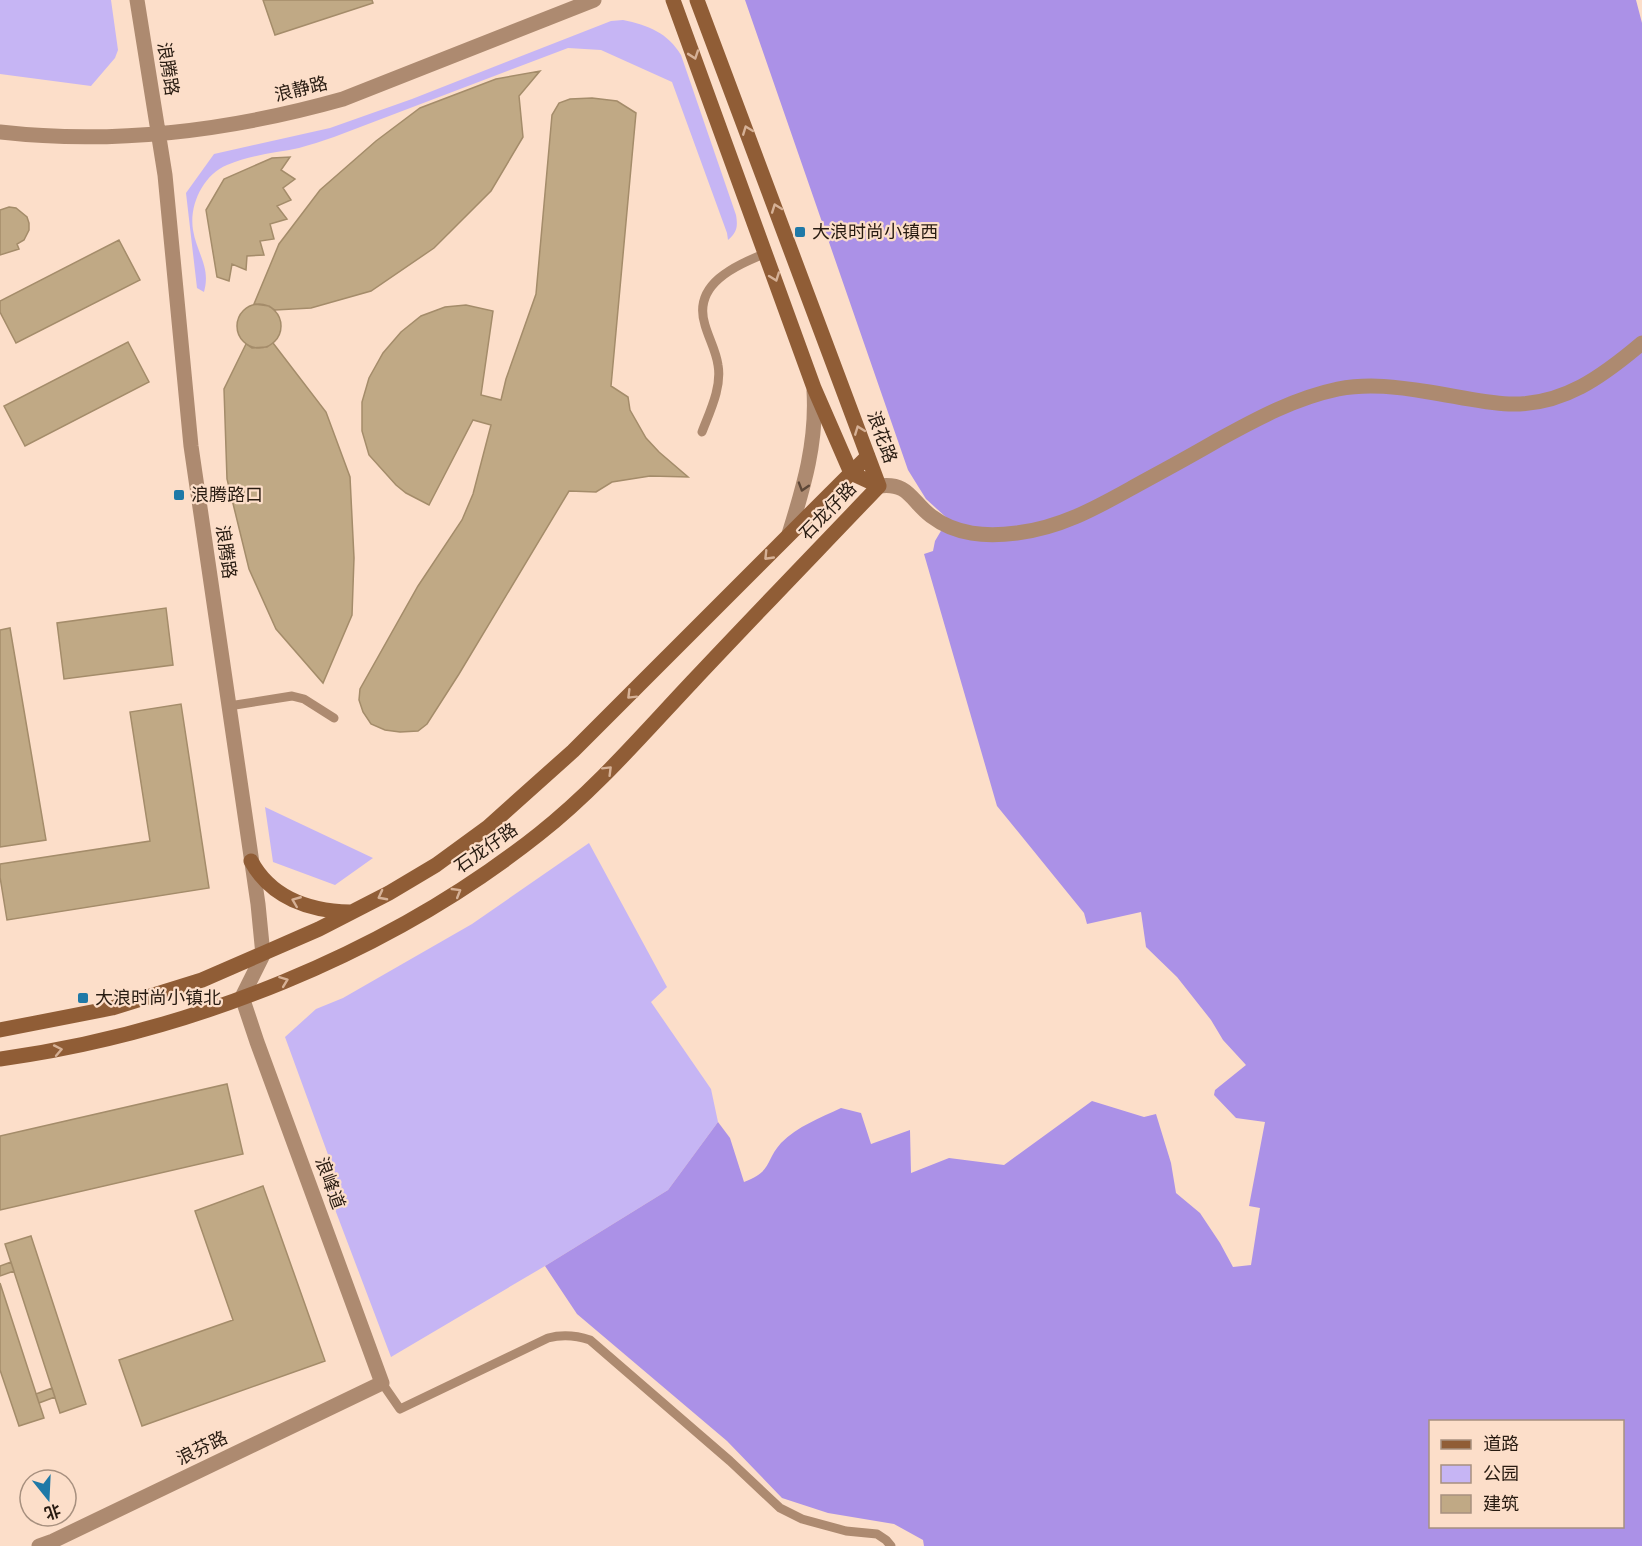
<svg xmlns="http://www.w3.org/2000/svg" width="1642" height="1546" font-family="Bitter,'Noto Sans SC',serif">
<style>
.green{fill:#c6b5f4}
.forest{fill:#ab91e7;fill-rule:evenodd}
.building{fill:#c0a985;stroke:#a48c6a;stroke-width:1.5}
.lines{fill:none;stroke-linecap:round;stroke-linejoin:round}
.service{stroke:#ad8a70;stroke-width:9}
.minor{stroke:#ad8a70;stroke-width:15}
.tertiary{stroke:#ad8a70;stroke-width:15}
.secondary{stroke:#905d36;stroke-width:15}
.oneway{stroke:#d6b196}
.oneway2{stroke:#5d4737}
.poi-dot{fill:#1f79a7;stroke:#fcdec9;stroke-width:2}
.labels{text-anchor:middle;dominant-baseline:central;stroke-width:4.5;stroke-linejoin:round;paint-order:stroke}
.street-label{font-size:18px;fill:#281b11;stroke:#fcdec9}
.poi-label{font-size:18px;fill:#281b11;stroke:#fcdec9;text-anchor:start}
</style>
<rect width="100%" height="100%" fill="#fcdec9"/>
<path class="green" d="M 0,0 L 111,0 L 118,50 L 115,58 L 91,86 L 0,74 Z
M 623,20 C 648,25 668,33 681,55 L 736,215 C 738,227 737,232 728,240 L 727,233 L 672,82 L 601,50 L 568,48 L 334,137 C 322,141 310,145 299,148 C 275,153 250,155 227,165 C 203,175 189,205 193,230 C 197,254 211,267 204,292 L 197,288 L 186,193 L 214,154 L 330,128 L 412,99 L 611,21 Z
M 265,807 L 373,858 L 335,885 L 273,862 Z
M 589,843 L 667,987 L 651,1002 L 711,1089 L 718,1122 L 668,1190 L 545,1266 L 391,1357 L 325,1183 L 334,1171 L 285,1037 L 316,1009 L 343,998 L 472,924 Z"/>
<path class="forest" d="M 745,0 L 1636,0 L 1642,23 L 1642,1546 L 924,1546 L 923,1540 L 894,1524 L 828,1513 L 782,1498 L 727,1441 L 577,1314 L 545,1266 L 668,1190 L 718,1122 L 730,1138 L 744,1182 C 772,1172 765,1161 781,1143 C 798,1126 820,1118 841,1108 L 861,1113 L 871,1144 L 910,1130 L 911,1173 L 949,1158 L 1004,1165 L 1092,1101 L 1144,1117 L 1156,1114 L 1171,1163 L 1176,1193 L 1200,1213 L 1220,1243 L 1233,1267 L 1251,1265 L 1260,1208 L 1249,1206 L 1265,1122 L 1236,1118 L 1214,1095 L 1215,1090 L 1246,1065 L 1223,1040 L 1211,1020 L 1177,977 L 1146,947 L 1141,912 L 1087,924 L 1084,913 L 997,806 L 924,554 L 933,551 L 935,541 L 948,519 L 926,499 L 908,470 ZM 1430,1422 L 1622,1422 L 1622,1526 L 1430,1526 Z"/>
<path class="building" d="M 263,0 L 372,0 L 373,3 L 275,35 Z
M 540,71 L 519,96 L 523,137 L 491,191 L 434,248 L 371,291 L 311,308 L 275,310 L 269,306 L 254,304 L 279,244 L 320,190 L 376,141 L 420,108 L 496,79 Z
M 592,98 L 617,101 L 636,113 L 611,386 L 628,397 L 630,410 L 646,438 L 659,452 L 688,477 L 650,476 L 612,482 L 596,492 L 569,491 L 459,674 L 427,724 L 418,731 L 400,732 L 385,730 L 371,724 L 363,712 L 359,700 L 360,689 L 418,586 L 462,520 L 473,494 L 491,425 L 473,420 L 429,505 L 406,493 L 396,485 L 369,455 L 362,431 L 362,402 L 369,378 L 383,353 L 401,332 L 421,316 L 445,307 L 466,305 L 493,311 L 481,395 L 501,400 L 506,379 L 536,294 L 552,115 L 559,103 L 570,99 Z
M 290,157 L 281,170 L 295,179 L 283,188 L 291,200 L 277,206 L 287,219 L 270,224 L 274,239 L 260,241 L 264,255 L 247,256 L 246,270 L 232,264 L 229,281 L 217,277 L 206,210 L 224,179 L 272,158 Z
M 9,207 L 16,208 L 27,217 L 29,223 L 29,230 L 24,240 L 17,244 L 19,249 L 0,255 L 0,210 Z
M 119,240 L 140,280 L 16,343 L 0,312 L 0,301 Z
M237 326a22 22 0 1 1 44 0a22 22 0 1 1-44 0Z
M 128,342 L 149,382 L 25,446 L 4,406 Z
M 273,343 L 326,412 L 350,477 L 354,558 L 352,615 L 323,683 L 276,629 L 249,569 L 227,479 L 224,389 L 246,344 L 252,348 L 267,347 Z
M 166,608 L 173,665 L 64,679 L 57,623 Z
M 10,628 L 46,840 L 0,847 L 0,630 Z
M 181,704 L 209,888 L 7,920 L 0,877 L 0,864 L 150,841 L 130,712 Z
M 227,1084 L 243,1154 L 0,1210 L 0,1136 Z
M 263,1186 L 325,1361 L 142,1426 L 119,1360 L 233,1320 L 195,1211 Z
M 31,1236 L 86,1404 L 60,1413 L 5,1244 Z
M 11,1262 L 14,1271 L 0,1276 L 0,1266 Z
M 0,1283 L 44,1418 L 19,1426 L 0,1370 Z
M 52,1388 L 55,1397 L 39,1403 L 36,1394 Z"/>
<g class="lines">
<path class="service" d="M 702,432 C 710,411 722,387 718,365 C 716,351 709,339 705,325 C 692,284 735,266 766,253
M 229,706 L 292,696 L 304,699 L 334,718
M 382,1383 L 400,1409 L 548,1338 C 563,1334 575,1335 590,1340 L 730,1461 L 780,1508 L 802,1519 L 846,1531 L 877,1534 L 886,1540 L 891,1546"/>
<path class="minor" d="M 879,486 C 909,482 911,501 931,516 C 956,535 986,537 1017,533 C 1059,528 1094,509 1130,489 C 1159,473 1189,457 1218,440 C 1256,419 1295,398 1338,389 C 1369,383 1398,387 1429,392 C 1455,396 1483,403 1509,404 C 1563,406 1603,376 1642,343"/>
<path class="tertiary" d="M 0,132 C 114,145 233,130 343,99 L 594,0
M 789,534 C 804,486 817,442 814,391
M 39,1546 L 53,1541 L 382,1383 L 257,1042 L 242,997 L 263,955 L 258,904 L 191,446 L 165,175 L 137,0"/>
<path class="secondary" d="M 673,0 L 814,388 L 851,473 L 879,486 L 697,0
M 251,861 C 271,898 310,911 350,912
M 0,1030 L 112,1008 L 202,980 L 319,929 L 389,893 L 436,865 L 488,827 L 573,751 L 868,456
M 0,1059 C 189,1033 388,954 539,834 C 595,790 643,734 692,682 C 754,616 817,551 879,486"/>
</g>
<defs><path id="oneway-chevron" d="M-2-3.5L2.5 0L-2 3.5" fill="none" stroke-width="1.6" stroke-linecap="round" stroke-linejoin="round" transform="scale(1.5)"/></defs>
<g class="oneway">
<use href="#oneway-chevron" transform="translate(694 55) rotate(71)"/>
<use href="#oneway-chevron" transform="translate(747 130) rotate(-111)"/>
<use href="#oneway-chevron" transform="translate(776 208) rotate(-110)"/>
<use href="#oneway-chevron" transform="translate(775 277) rotate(70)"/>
<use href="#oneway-chevron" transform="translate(859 430) rotate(-111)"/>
<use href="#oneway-chevron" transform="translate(768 556) rotate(134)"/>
<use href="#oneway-chevron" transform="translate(631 695) rotate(135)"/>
<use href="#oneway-chevron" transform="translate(608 770) rotate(-45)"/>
<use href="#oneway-chevron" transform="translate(457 892) rotate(-31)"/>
<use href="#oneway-chevron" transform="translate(382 896) rotate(152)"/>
<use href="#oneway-chevron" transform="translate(296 901) rotate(-158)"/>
<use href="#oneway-chevron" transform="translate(284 981) rotate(-21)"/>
<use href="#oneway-chevron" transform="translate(58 1050) rotate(-11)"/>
</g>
<use class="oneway2" href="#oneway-chevron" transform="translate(803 487) rotate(107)"/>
<g class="poi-dot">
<rect x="794" y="226" width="12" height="12" rx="3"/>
<rect x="173" y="489" width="12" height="12" rx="3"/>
<rect x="77" y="992" width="12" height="12" rx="3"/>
</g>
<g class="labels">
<g class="street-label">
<text transform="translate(168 69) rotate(81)">浪腾路</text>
<text transform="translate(301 89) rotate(-14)">浪静路</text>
<text transform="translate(882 437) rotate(70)">浪花路</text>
<text transform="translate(828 511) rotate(-46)">石龙仔路</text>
<text transform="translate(226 552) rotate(82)">浪腾路</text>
<text transform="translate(486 848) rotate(-35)">石龙仔路</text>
<text transform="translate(330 1183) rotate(70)">浪峰道</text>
<text transform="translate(202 1448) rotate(-26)">浪芬路</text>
</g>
<g class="poi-label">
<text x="812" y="232">大浪时尚小镇西</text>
<text x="191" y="495">浪腾路口</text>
<text x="95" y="998">大浪时尚小镇北</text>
</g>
</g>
<rect x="1429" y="1420" width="195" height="108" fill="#fcdec9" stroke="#a7907f" stroke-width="1.5"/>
<rect x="1441" y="1440" width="30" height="9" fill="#905d36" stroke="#a7907f" stroke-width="1.5"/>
<text x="1483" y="1450" font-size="18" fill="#281b11">道路</text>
<rect x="1441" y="1465" width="30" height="18" fill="#c6b5f4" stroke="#a7907f" stroke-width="1.5"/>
<text x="1483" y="1480" font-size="18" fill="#281b11">公园</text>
<rect x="1441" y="1495" width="30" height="18" fill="#c0a985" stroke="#a7907f" stroke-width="1.5"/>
<text x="1483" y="1510" font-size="18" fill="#281b11">建筑</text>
<g transform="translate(48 1498) rotate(162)"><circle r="28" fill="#fcdec9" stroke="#a7907f" stroke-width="1.5"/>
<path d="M0-4.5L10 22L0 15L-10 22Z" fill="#1f79a7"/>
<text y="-9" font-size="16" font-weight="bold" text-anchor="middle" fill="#281b11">北</text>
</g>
</svg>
